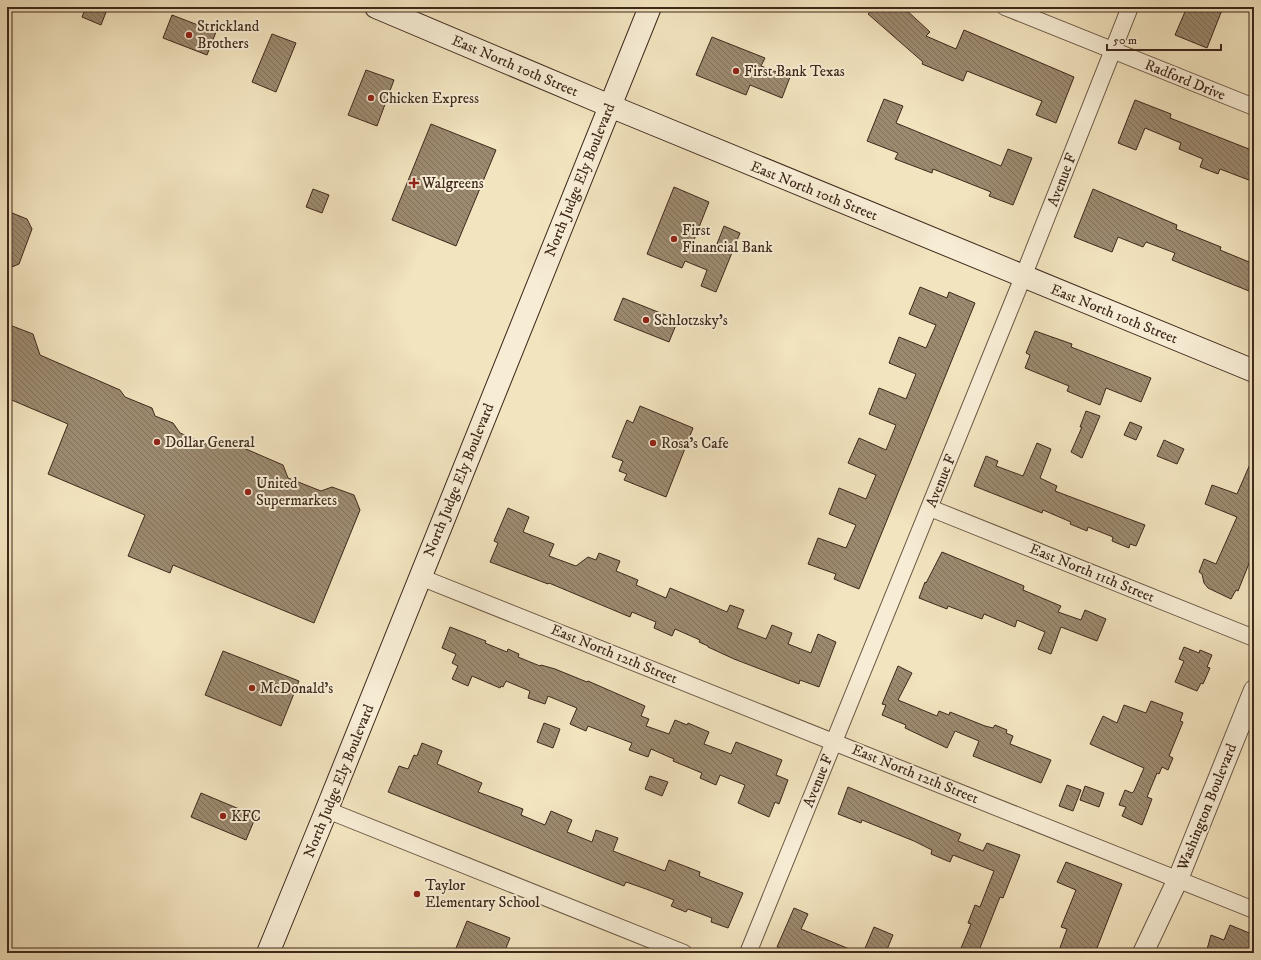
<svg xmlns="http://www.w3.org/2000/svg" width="1261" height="960" font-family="'IM FELL DW Pica',serif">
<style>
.building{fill:url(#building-back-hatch);stroke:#3e281b}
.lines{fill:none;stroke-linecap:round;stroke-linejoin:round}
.minor-casing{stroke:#6b5744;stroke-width:18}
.tertiary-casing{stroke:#6b5744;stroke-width:22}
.secondary-casing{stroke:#3e281b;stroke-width:24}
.minor{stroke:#f7edd5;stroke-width:16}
.tertiary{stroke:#f7edd5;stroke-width:20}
.secondary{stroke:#f7edd5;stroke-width:22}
.poi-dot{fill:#8f2418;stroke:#f7edd5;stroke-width:1.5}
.labels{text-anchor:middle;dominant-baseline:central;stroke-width:4;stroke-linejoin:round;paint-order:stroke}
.poi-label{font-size:15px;fill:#3e281b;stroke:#f7edd5;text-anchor:start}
.street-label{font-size:15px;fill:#3e281b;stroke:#f7edd5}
</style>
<defs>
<pattern id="building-back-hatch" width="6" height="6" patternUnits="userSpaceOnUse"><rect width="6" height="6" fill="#9c8a70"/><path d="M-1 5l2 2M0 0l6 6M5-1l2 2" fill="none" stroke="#81715b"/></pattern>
</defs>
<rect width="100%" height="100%" fill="#f2e4bf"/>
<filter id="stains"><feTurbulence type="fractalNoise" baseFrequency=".005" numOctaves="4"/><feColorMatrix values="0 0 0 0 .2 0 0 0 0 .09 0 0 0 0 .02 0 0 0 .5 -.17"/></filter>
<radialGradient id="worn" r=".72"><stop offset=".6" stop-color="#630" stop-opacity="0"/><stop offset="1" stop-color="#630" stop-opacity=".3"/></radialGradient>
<path class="building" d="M 86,7 L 108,7 L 101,25 L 82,17 Z
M 875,7 L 903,7 L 930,32 L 926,36 L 956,49 L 964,30 L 1074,77 L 1056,123 L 1036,115 L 1042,101 L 967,71 L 963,81 L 922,64 L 923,62 L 868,14 Z
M 1187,7 L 1216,7 L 1222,10 L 1207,48 L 1175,35 Z
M 172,15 L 216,32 L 207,55 L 163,38 Z
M 272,34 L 296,43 L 276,92 L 252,82 Z
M 712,37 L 765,58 L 761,66 L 790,77 L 782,98 L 750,85 L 746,95 L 696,75 Z
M 366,70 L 394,80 L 377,126 L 348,115 Z
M 884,99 L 903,106 L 896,123 L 1001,166 L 1008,149 L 1032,158 L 1013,205 L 989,196 L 991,192 L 933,169 L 932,173 L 895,159 L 898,153 L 867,141 Z
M 1135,100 L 1171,114 L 1170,118 L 1254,151 L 1254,182 L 1220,169 L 1218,174 L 1200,167 L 1203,159 L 1179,149 L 1181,143 L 1145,128 L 1136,150 L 1118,143 Z
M 431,124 L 496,150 L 456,246 L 392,220 Z
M 674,187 L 709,202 L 692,245 L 713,254 L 724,226 L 740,233 L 716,292 L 701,286 L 707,270 L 685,261 L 682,268 L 647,254 Z
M 313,189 L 329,195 L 322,213 L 306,207 Z
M 1093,189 L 1177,225 L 1176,229 L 1221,247 L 1220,250 L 1254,264 L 1254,293 L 1172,260 L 1175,253 L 1146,242 L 1143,247 L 1118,237 L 1112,252 L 1074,237 Z
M 7,211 L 27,219 L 32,229 L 19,264 L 7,269 Z
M 920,287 L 947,298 L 949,292 L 975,303 L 859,589 L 834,579 L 836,574 L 808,564 L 818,538 L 846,548 L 856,525 L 829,514 L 839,488 L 866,499 L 876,475 L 848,463 L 859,438 L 886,450 L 896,425 L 869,414 L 879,388 L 906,399 L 916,374 L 889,363 L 899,337 L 926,348 L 936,325 L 909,314 Z
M 623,298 L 678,320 L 669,342 L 614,320 Z
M 7,324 L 33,334 L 40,355 L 120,390 L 125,397 L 152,408 L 155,416 L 173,423 L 180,433 L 211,446 L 225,440 L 283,465 L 288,478 L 321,491 L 332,487 L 354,495 L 360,510 L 314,623 L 173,565 L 170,573 L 128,556 L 145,515 L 48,474 L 68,424 L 7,398 L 11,387 L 7,385 Z
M 1035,331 L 1072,344 L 1071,347 L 1151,378 L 1141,402 L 1106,388 L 1100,405 L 1067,391 L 1069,386 L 1025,368 L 1030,355 L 1026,353 Z
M 640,406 L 693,428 L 666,497 L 624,480 L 627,474 L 619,471 L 623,461 L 612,457 L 627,420 L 633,423 Z
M 1086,411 L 1100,416 L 1082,458 L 1071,452 L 1082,427 L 1080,427 Z
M 1130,422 L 1142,427 L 1136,440 L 1124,435 Z
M 1164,440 L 1184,449 L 1177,464 L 1157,456 Z
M 1037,443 L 1051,449 L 1040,478 L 1057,486 L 1055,491 L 1145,525 L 1136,546 L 1130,544 L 1129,548 L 1112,541 L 1113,537 L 1088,527 L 1087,531 L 1070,524 L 1071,522 L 1043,510 L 1042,513 L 974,486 L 986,456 L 998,461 L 996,466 L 1023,476 Z
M 1254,455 L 1254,563 L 1250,561 L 1238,591 L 1236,590 L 1231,599 L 1208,588 L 1204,583 L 1202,574 L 1199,572 L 1204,559 L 1216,564 L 1237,517 L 1205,504 L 1212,485 L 1237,494 Z
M 508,508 L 529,517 L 523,532 L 554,544 L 549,556 L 576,566 L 588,557 L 596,560 L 599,553 L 620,561 L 616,571 L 638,580 L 636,585 L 666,598 L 670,588 L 727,612 L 730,605 L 744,610 L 737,628 L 766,639 L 772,625 L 792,633 L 788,644 L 811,653 L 818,634 L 836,642 L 819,687 L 800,680 L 799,684 L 734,659 L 708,647 L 708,646 L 699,642 L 700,640 L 675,629 L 672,636 L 654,628 L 656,622 L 632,612 L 630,617 L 549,583 L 548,584 L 490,562 L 498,543 L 494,541 Z
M 942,552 L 1024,586 L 1023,590 L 1061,606 L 1058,612 L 1081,620 L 1085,610 L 1106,619 L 1097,641 L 1061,627 L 1051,654 L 1038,649 L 1045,632 L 1017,620 L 1015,627 L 984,614 L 982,619 L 948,606 L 947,609 L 919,598 L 925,582 L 926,583 Z
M 450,627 L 486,641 L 485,643 L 507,652 L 508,649 L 519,654 L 518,657 L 540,666 L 541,665 L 555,669 L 587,682 L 588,681 L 645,706 L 641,716 L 649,719 L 646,726 L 669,734 L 675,720 L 687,725 L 688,723 L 709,732 L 704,744 L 731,754 L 736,742 L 782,760 L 776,775 L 788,780 L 779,804 L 775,802 L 769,817 L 738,803 L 745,785 L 720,775 L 716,785 L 700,778 L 702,773 L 673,761 L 674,759 L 651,749 L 648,757 L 629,750 L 632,743 L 588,726 L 586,731 L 570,724 L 577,708 L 548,696 L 545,704 L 528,698 L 530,691 L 506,681 L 503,687 L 501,686 L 500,688 L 472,676 L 468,686 L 452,679 L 458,666 L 452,663 L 456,654 L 442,648 Z
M 1184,647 L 1199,653 L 1200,650 L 1212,655 L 1207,667 L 1210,668 L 1203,684 L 1201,683 L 1197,691 L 1175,682 L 1184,661 L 1179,659 Z
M 223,651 L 299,681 L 281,726 L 205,695 Z
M 898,666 L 912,673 L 898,700 L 937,716 L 939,711 L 949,715 L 950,712 L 985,726 L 993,728 L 995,725 L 1007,730 L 1006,733 L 1013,736 L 1010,744 L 1051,760 L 1041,783 L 973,756 L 979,741 L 955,731 L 947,748 L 905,728 L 906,725 L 882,715 L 886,705 L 882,704 Z
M 1151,701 L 1183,713 L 1180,721 L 1183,722 L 1169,756 L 1173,758 L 1168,770 L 1162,767 L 1159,774 L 1157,773 L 1147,797 L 1152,799 L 1142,825 L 1122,816 L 1126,807 L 1119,805 L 1125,790 L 1132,793 L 1134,791 L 1144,768 L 1090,744 L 1103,716 L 1117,723 L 1124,705 L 1146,713 Z
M 544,723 L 560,729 L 553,748 L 537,742 Z
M 422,743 L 442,751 L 437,764 L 482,783 L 478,792 L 523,809 L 521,815 L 545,825 L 551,811 L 572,820 L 567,832 L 592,842 L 596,830 L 618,838 L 613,851 L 665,871 L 669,860 L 700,872 L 699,876 L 743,893 L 728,928 L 711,922 L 712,918 L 688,909 L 686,912 L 671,906 L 674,900 L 646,889 L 626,882 L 624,886 L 388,792 L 399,766 L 408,769 L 414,755 L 417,756 Z
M 650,776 L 668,782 L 662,796 L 645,789 Z
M 1067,785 L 1081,790 L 1073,811 L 1059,806 Z
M 1085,786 L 1104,793 L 1099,807 L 1080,800 Z
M 848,787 L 961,834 L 958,841 L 983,851 L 987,843 L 1020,855 L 1003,898 L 1000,897 L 978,953 L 959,953 L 971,924 L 968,923 L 975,905 L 980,907 L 994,871 L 953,855 L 950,862 L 931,854 L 932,850 L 914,841 L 862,820 L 861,823 L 838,814 Z
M 201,793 L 256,816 L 246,840 L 191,817 Z
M 1066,862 L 1122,884 L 1095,953 L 1058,953 L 1067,929 L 1061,927 L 1076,890 L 1057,882 Z
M 794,908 L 808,914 L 801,929 L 859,953 L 792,953 L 777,947 Z
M 467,921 L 510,938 L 504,953 L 454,953 Z
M 1230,925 L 1254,935 L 1254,953 L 1206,953 L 1211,935 L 1224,940 Z
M 874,927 L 893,935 L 886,952 L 880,949 L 878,953 L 863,953 Z"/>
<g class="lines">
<g class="minor-casing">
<path id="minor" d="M 1005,7 L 1254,107
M 930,508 L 1254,638
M 420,577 L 1254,910
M 327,810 L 684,953
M 748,953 L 1023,277 L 1130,7"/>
</g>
<g class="tertiary-casing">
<path id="tertiary" d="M 1143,953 L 1178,879 L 1254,690"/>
</g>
<g class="secondary-casing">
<path id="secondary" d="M 376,7 L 610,106 L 1254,371
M 268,953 L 325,814 L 650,7"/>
</g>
<use href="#minor" class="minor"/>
<use href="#tertiary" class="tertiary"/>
<use href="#secondary" class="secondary"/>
</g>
<g class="poi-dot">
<circle cx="189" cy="35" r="4"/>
<circle cx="736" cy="71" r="4"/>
<circle cx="371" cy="98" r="4"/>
<path d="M412 177h4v4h4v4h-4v4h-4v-4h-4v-4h4z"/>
<circle cx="674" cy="239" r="4"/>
<circle cx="646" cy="320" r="4"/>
<circle cx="157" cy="442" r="4"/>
<circle cx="653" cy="443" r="4"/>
<circle cx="248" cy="492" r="4"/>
<circle cx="252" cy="688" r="4"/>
<circle cx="223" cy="816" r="4"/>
<circle cx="417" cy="894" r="4"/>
</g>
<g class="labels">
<g class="poi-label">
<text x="197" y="26">Strickland<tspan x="197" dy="17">Brothers</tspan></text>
<text x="744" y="71">First Bank Texas</text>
<text x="379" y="98">Chicken Express</text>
<text x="422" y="183">Walgreens</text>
<text x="682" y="230">First<tspan x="682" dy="17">Financial Bank</tspan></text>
<text x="654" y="320">Schlotzsky's</text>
<text x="165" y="442">Dollar General</text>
<text x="661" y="443">Rosa's Cafe</text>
<text x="256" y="483">United<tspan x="256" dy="17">Supermarkets</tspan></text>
<text x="260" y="688">McDonald's</text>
<text x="231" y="816">KFC</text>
<text x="425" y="885">Taylor<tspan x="425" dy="17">Elementary School</tspan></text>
</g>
<g class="street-label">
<text transform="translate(515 66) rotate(23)">East North 10th Street</text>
<text transform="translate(1185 80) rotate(22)">Radford Drive</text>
<text transform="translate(580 180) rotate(-68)">North Judge Ely Boulevard</text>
<text transform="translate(1062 180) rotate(-69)">Avenue F</text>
<text transform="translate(814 191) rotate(22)">East North 10th Street</text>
<text transform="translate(1114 314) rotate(22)">East North 10th Street</text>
<text transform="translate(459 480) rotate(-68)">North Judge Ely Boulevard</text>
<text transform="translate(941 481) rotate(-68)">Avenue F</text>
<text transform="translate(1092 573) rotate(22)">East North 11th Street</text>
<text transform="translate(614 654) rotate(22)">East North 12th Street</text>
<text transform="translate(915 774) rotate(22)">East North 12th Street</text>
<text transform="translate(339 781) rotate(-68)">North Judge Ely Boulevard</text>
<text transform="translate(818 781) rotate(-68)">Avenue F</text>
<text transform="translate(1207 807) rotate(-68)">Washington Boulevard</text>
</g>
</g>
<rect width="1261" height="960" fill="none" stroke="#f2e4bf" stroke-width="24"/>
<rect x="8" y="8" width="1245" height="944" fill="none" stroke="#3e281b" stroke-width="2"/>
<rect x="12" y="12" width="1237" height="936" fill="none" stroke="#3e281b"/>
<path d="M1107 44v6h114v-6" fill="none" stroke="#3e281b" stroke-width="2"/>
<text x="1113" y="44" font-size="12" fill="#3e281b" stroke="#f7edd5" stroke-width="3" paint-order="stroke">50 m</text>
<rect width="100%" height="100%" filter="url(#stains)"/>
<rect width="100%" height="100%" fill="url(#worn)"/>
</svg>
